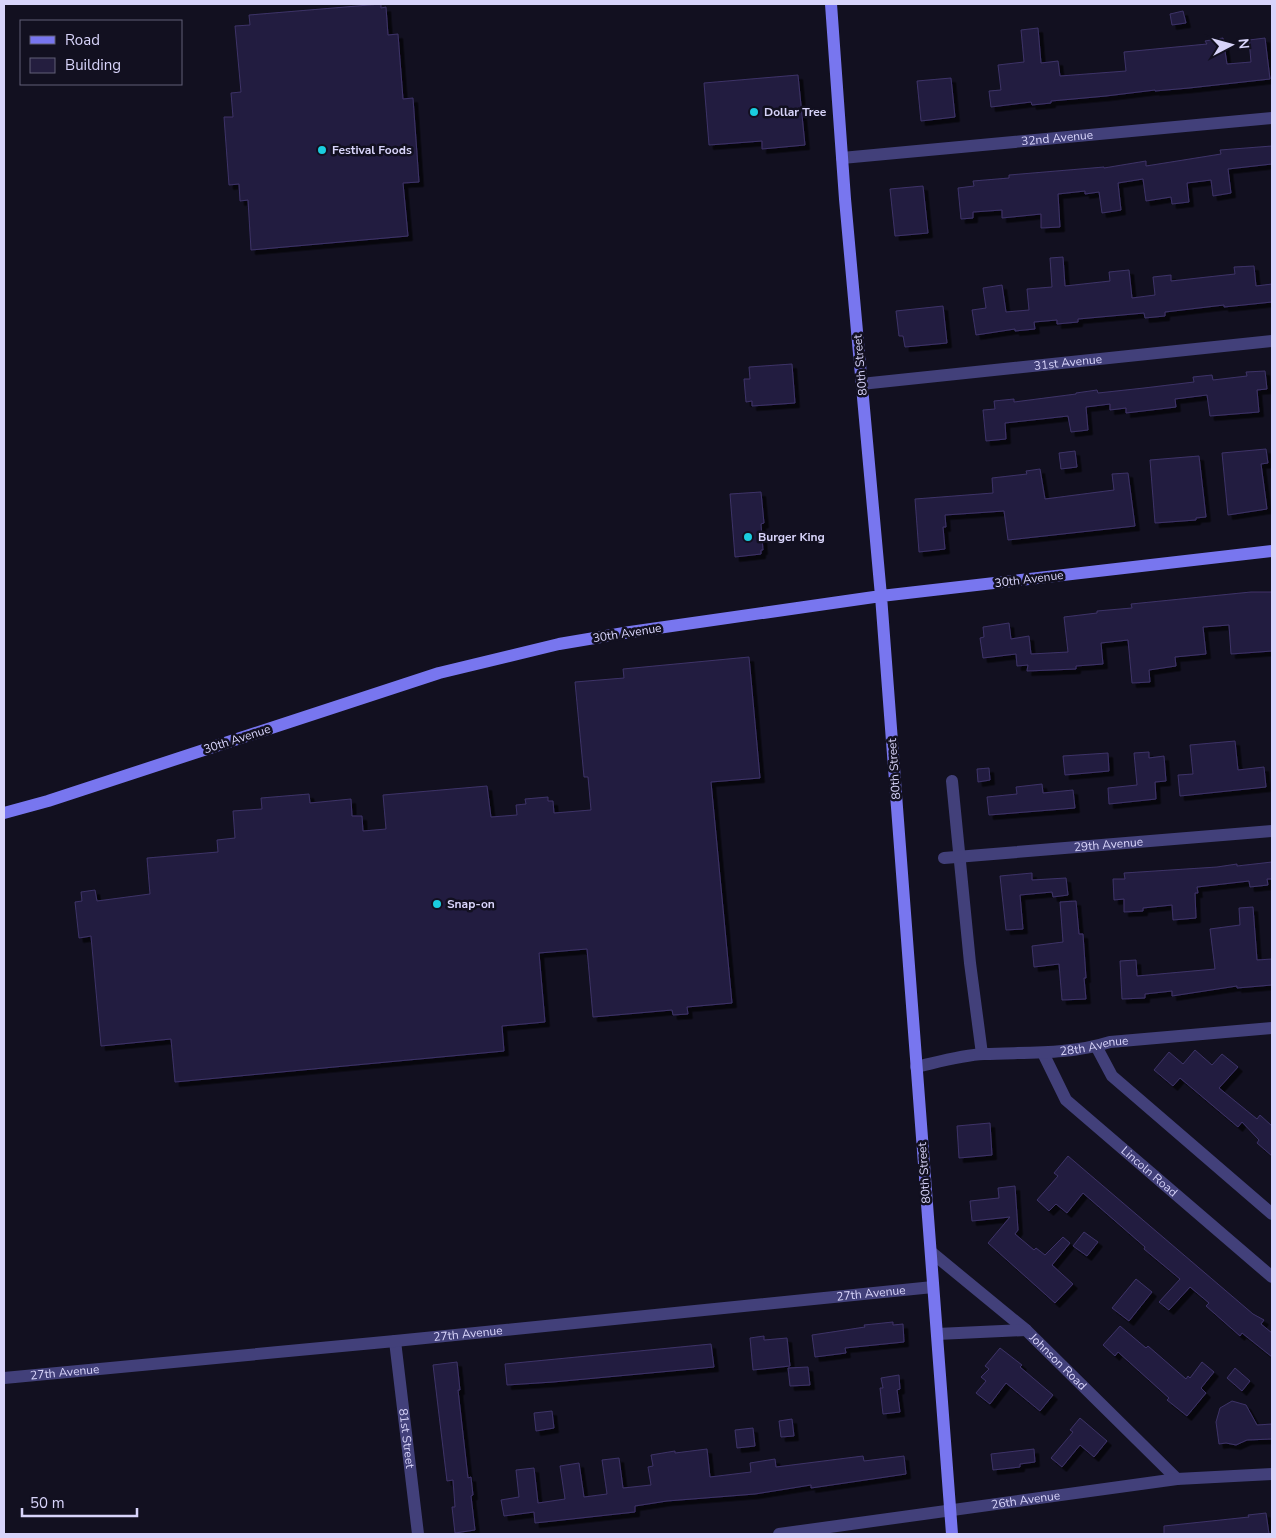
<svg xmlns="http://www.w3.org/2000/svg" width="1276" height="1538" font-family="'Nunito Sans',sans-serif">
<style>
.building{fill:#241e3f;stroke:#3d3368;filter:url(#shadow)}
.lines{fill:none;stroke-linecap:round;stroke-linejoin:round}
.street{stroke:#42407a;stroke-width:12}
.secondary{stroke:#7876ef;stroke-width:12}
.poi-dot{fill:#1acddf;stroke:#121020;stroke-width:2}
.labels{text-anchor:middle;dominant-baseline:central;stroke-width:5;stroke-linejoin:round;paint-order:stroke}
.poi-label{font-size:12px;font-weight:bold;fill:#d8d4fa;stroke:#121020;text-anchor:start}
.street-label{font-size:12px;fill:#d8d4fa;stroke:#121020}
</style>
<defs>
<filter id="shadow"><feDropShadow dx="4.5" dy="4.5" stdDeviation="0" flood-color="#0009"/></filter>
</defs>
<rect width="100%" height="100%" fill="#121020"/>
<path class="building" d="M 381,4 L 381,8 L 386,7 L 388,35 L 398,34 L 403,99 L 413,98 L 419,182 L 403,183 L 408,236 L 251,250 L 248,200 L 240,201 L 239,184 L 229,185 L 224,117 L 233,117 L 231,93 L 241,92 L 235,26 L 250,25 L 249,15 Z
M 1183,11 L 1186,23 L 1172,25 L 1170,14 Z
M 1038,28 L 1041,63 L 1058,61 L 1060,76 L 1126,71 L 1124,52 L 1207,44 L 1205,41 L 1223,38 L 1227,64 L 1251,62 L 1249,40 L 1265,38 L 1270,79 L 1189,88 L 1155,91 L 1155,90 L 1106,96 L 1051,101 L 1051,103 L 1032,105 L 1031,102 L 991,107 L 989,91 L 1001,90 L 998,65 L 1024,62 L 1021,30 Z
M 798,75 L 805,145 L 762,149 L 762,141 L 709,145 L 704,83 Z
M 951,78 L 955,117 L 921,121 L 917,81 Z
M 1272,146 L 1272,164 L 1228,169 L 1231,193 L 1213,196 L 1211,180 L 1187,183 L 1189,202 L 1172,204 L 1171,197 L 1146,201 L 1143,179 L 1118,183 L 1121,210 L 1102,213 L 1099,192 L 1085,194 L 1085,191 L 1058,194 L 1060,227 L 1041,228 L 1041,214 L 1002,218 L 1002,210 L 973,212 L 973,218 L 961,219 L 958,188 L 974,186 L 973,181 L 1009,178 L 1009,175 L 1104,167 L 1104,168 L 1146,161 L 1146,166 L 1221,154 L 1220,150 Z
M 923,186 L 928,233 L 895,236 L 890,189 Z
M 1063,257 L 1065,286 L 1110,281 L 1109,272 L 1129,270 L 1132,298 L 1155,295 L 1153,277 L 1171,275 L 1171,281 L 1235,274 L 1234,267 L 1254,266 L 1256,286 L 1272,284 L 1272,302 L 1224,307 L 1224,305 L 1165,312 L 1165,316 L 1145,318 L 1144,313 L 1078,319 L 1078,322 L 1057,324 L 1057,320 L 1034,322 L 1035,329 L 1015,331 L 1015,329 L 976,335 L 972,310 L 986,308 L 983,288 L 1002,285 L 1006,312 L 1029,310 L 1027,289 L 1052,287 L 1050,258 Z
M 943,306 L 947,343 L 905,347 L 903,336 L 899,336 L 896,311 Z
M 792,364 L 795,403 L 752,406 L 752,401 L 746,402 L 744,379 L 750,379 L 749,367 Z
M 1265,371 L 1267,389 L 1257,390 L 1259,412 L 1210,416 L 1207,395 L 1175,399 L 1176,407 L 1126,413 L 1126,408 L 1110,410 L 1110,404 L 1086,407 L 1088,430 L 1071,432 L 1068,416 L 1005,423 L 1006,439 L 986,441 L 983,410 L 995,409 L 994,401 L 1014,399 L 1014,402 L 1076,394 L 1076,393 L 1097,390 L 1098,393 L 1144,388 L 1194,382 L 1193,377 L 1212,375 L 1213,380 L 1247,376 L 1246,372 Z
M 1266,449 L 1268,463 L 1261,464 L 1267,509 L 1228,515 L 1222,453 Z
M 1075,451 L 1077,467 L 1061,469 L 1059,453 Z
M 1199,456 L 1206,517 L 1196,518 L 1196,520 L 1155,523 L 1150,460 Z
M 1040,469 L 1045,499 L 1114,490 L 1112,474 L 1128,473 L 1135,526 L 1008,540 L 1004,511 L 945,515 L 946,527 L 943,527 L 945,549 L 919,552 L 915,499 L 993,493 L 992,478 L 1027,474 L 1026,471 Z
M 761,492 L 764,523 L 761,524 L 763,550 L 761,550 L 761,554 L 735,557 L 730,494 Z
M 1251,592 L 1272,592 L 1272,651 L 1231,654 L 1229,625 L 1203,627 L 1206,654 L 1175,657 L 1176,666 L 1149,670 L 1150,682 L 1132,683 L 1128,640 L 1101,643 L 1103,664 L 1076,666 L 1076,669 L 1027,671 L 1028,665 L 1017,666 L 1016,654 L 983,658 L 980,638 L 984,637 L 983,627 L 1009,623 L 1011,639 L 1029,636 L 1031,654 L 1068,652 L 1064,617 L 1097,613 L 1097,611 L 1132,608 L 1131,604 Z
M 749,657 L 760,778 L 711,782 L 732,1003 L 687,1007 L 688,1014 L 673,1015 L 672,1010 L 593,1017 L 587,949 L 539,953 L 545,1022 L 502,1026 L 504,1051 L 175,1082 L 171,1039 L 101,1046 L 91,936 L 79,938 L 75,902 L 82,901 L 81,892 L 95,890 L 97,901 L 150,894 L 147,858 L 218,852 L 217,840 L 235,838 L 233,811 L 262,809 L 261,798 L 309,794 L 310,803 L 351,799 L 352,816 L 362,816 L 363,831 L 386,829 L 383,795 L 487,786 L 491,817 L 517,815 L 516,805 L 526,804 L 525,799 L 548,797 L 548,801 L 553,801 L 554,813 L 591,810 L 588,777 L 584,777 L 575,682 L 624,678 L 623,669 Z
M 1235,741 L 1238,770 L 1264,767 L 1266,787 L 1180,796 L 1178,775 L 1193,774 L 1190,745 Z
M 1149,752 L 1149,758 L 1164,756 L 1166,781 L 1155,782 L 1156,799 L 1109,804 L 1108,788 L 1137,785 L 1134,753 Z
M 1108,753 L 1109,771 L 1065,775 L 1063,756 Z
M 989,768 L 990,780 L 978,782 L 977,769 Z
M 1042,784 L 1043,793 L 1073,790 L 1075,808 L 989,815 L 987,797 L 1017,794 L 1016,787 Z
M 1272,862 L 1272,879 L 1267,879 L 1268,885 L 1250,887 L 1249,881 L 1197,887 L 1198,893 L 1195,893 L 1196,918 L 1173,920 L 1172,905 L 1143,908 L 1143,911 L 1124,912 L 1124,899 L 1114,900 L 1113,879 L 1125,879 L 1124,873 L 1217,867 L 1237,864 L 1237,866 Z
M 1032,873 L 1032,880 L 1066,878 L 1068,895 L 1053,897 L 1052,892 L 1020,895 L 1023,929 L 1006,930 L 1000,876 Z
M 1076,901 L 1079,934 L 1083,934 L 1086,978 L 1084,978 L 1086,999 L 1062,1000 L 1059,964 L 1034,967 L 1032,946 L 1063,942 L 1060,902 Z
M 1253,907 L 1257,960 L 1272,959 L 1272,985 L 1237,988 L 1237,986 L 1172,996 L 1172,991 L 1145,994 L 1145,998 L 1122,999 L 1120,961 L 1136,960 L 1137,976 L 1215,969 L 1210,929 L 1240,925 L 1239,908 Z
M 1195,1050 L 1212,1065 L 1222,1054 L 1238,1067 L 1219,1088 L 1257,1119 L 1260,1115 L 1272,1126 L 1272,1156 L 1257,1143 L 1259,1140 L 1242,1122 L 1238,1127 L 1180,1078 L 1173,1086 L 1154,1070 L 1169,1052 L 1183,1064 Z
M 990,1123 L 992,1155 L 959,1158 L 957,1126 Z
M 1068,1156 L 1253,1314 L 1264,1320 L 1261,1324 L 1272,1333 L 1272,1357 L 1242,1333 L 1240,1336 L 1206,1306 L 1209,1303 L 1190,1287 L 1169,1310 L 1159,1302 L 1180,1279 L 1144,1249 L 1145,1247 L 1083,1193 L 1067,1213 L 1056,1204 L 1049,1211 L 1037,1200 L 1058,1176 L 1054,1173 Z
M 1015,1186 L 1018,1230 L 1015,1234 L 1034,1250 L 1036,1248 L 1045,1255 L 1063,1237 L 1070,1243 L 1052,1265 L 1073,1284 L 1055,1303 L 988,1243 L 1010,1217 L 972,1221 L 970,1201 L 999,1198 L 998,1188 Z
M 1084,1232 L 1098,1242 L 1087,1256 L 1073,1246 Z
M 1136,1279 L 1152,1292 L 1129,1321 L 1112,1308 Z
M 893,1322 L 893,1325 L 903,1324 L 904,1342 L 845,1348 L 846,1353 L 815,1357 L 812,1335 L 865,1327 L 864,1325 Z
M 1120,1326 L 1146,1348 L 1148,1346 L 1186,1379 L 1188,1376 L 1190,1378 L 1202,1362 L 1214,1372 L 1201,1388 L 1206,1393 L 1187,1416 L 1167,1400 L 1169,1398 L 1118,1352 L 1115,1356 L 1103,1345 Z
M 764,1336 L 764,1340 L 787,1338 L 790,1366 L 753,1370 L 750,1338 Z
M 711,1344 L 714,1367 L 553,1382 L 507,1385 L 505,1364 Z
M 1000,1348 L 1022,1365 L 1020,1367 L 1053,1395 L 1040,1411 L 1006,1383 L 990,1404 L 976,1393 L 986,1381 L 981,1377 L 989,1369 L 985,1366 Z
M 457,1362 L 460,1390 L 458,1390 L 468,1478 L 471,1477 L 473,1495 L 471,1496 L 475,1530 L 455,1533 L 452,1507 L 455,1507 L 453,1480 L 447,1481 L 433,1365 Z
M 808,1367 L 810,1385 L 790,1386 L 788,1368 Z
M 1235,1368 L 1250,1381 L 1242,1391 L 1227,1378 Z
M 899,1375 L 900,1389 L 897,1390 L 900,1412 L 883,1414 L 880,1388 L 883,1388 L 881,1378 Z
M 1232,1401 L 1246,1405 L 1257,1425 L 1272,1424 L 1272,1439 L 1247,1440 L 1236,1445 L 1226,1443 L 1219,1444 L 1216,1422 L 1220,1408 Z
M 552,1411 L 554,1428 L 536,1431 L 534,1413 Z
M 1080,1418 L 1107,1441 L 1094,1457 L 1080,1445 L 1062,1467 L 1051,1458 L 1073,1432 L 1070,1430 Z
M 792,1419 L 794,1436 L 781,1437 L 779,1421 Z
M 753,1428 L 755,1446 L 737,1448 L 735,1430 Z
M 707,1449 L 710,1477 L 751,1472 L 750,1463 L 775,1459 L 776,1467 L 863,1456 L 864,1461 L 904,1456 L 906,1474 L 811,1488 L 811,1485 L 755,1494 L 667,1501 L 635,1506 L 635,1512 L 535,1523 L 534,1512 L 504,1516 L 501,1500 L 519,1497 L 516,1470 L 534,1468 L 538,1503 L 565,1499 L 560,1466 L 579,1463 L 584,1497 L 607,1494 L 602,1460 L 619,1458 L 623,1488 L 651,1485 L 648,1467 L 653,1466 L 651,1455 L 675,1451 L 675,1453 Z
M 1034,1449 L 1035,1462 L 1020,1464 L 1020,1467 L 993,1470 L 991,1454 Z
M 1266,1513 L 1269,1534 L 1164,1534 L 1164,1526 L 1249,1517 L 1248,1515 Z"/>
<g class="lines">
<g class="street">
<path id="s1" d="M 842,158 L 1272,118"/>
<path id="s2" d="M 861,384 L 1272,341"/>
<path d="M 952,781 L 970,963 L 982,1054"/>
<path id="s3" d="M 944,858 L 1272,831"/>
<path d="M 1096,1046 L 1112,1076 L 1272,1214"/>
<path id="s4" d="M 1043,1053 L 1066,1100 L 1272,1277"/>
<path id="s5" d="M 916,1067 C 938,1062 962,1055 984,1054 C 1026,1052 1069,1055 1110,1042 L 1272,1028"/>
<path id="s6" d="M 931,1252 L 1026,1330 L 1177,1479"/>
<path d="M 937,1334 L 1026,1330"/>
<path id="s7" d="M 395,1341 L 418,1534"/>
<path id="s8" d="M 4,1378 L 395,1341 L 933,1287"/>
<path id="s9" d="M 779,1534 L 1177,1479 L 1272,1474"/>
</g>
<path class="secondary" d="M 831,4 L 845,199 L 881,596 L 952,1534
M 4,813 L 48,801 L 439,673 L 559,644 L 630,632 L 881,596 L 1272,551"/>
</g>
<g class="poi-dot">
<circle cx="754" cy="112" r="5"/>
<circle cx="322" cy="150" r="5"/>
<circle cx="748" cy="537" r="5"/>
<circle cx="437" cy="904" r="5"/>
</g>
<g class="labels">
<g class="poi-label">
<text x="764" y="112">Dollar Tree</text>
<text x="332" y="150">Festival Foods</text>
<text x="758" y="537">Burger King</text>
<text x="447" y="904">Snap-on</text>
</g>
<g class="street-label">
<text stroke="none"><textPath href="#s1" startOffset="216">32nd Avenue</textPath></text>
<text stroke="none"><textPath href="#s2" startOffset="208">31st Avenue</textPath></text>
<text transform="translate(860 365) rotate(-95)">80th Street</text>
<text transform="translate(1029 579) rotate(-7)">30th Avenue</text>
<text transform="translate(627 633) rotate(-9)">30th Avenue</text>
<text transform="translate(237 739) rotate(-18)">30th Avenue</text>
<text transform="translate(894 769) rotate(-94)">80th Street</text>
<text stroke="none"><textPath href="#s3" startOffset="165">29th Avenue</textPath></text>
<text stroke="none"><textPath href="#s5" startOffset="180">28th Avenue</textPath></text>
<text stroke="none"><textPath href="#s4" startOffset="162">Lincoln Road</textPath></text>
<text transform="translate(924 1173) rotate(-94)">80th Street</text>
<text stroke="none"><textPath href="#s8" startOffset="871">27th Avenue</textPath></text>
<text stroke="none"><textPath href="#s8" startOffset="466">27th Avenue</textPath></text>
<text stroke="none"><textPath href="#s6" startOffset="168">Johnson Road</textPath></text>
<text stroke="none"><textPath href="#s8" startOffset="61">27th Avenue</textPath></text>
<text stroke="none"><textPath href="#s7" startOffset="98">81st Street</textPath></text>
<text stroke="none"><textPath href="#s9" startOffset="249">26th Avenue</textPath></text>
</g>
</g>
<rect width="1276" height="1538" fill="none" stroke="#d8d4fa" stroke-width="10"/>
<rect x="20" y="20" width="162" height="65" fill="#121020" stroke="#615e77"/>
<rect x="30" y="36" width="25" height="8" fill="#7876ef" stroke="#615e77"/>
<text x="65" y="45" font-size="15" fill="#d8d4fa">Road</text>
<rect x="30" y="58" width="25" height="15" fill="#241e3f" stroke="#615e77"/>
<text x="65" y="70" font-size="15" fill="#d8d4fa">Building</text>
<g transform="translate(1231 45) rotate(84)" stroke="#121020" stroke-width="4" paint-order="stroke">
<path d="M0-4L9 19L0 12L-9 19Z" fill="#d8d4fa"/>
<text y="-8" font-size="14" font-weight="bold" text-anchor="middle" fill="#d8d4fa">N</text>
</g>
<path d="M22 1508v8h115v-8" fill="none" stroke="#d8d4fa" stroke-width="2.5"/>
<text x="30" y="1508" font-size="15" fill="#d8d4fa" stroke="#121020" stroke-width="4" paint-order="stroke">50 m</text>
</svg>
